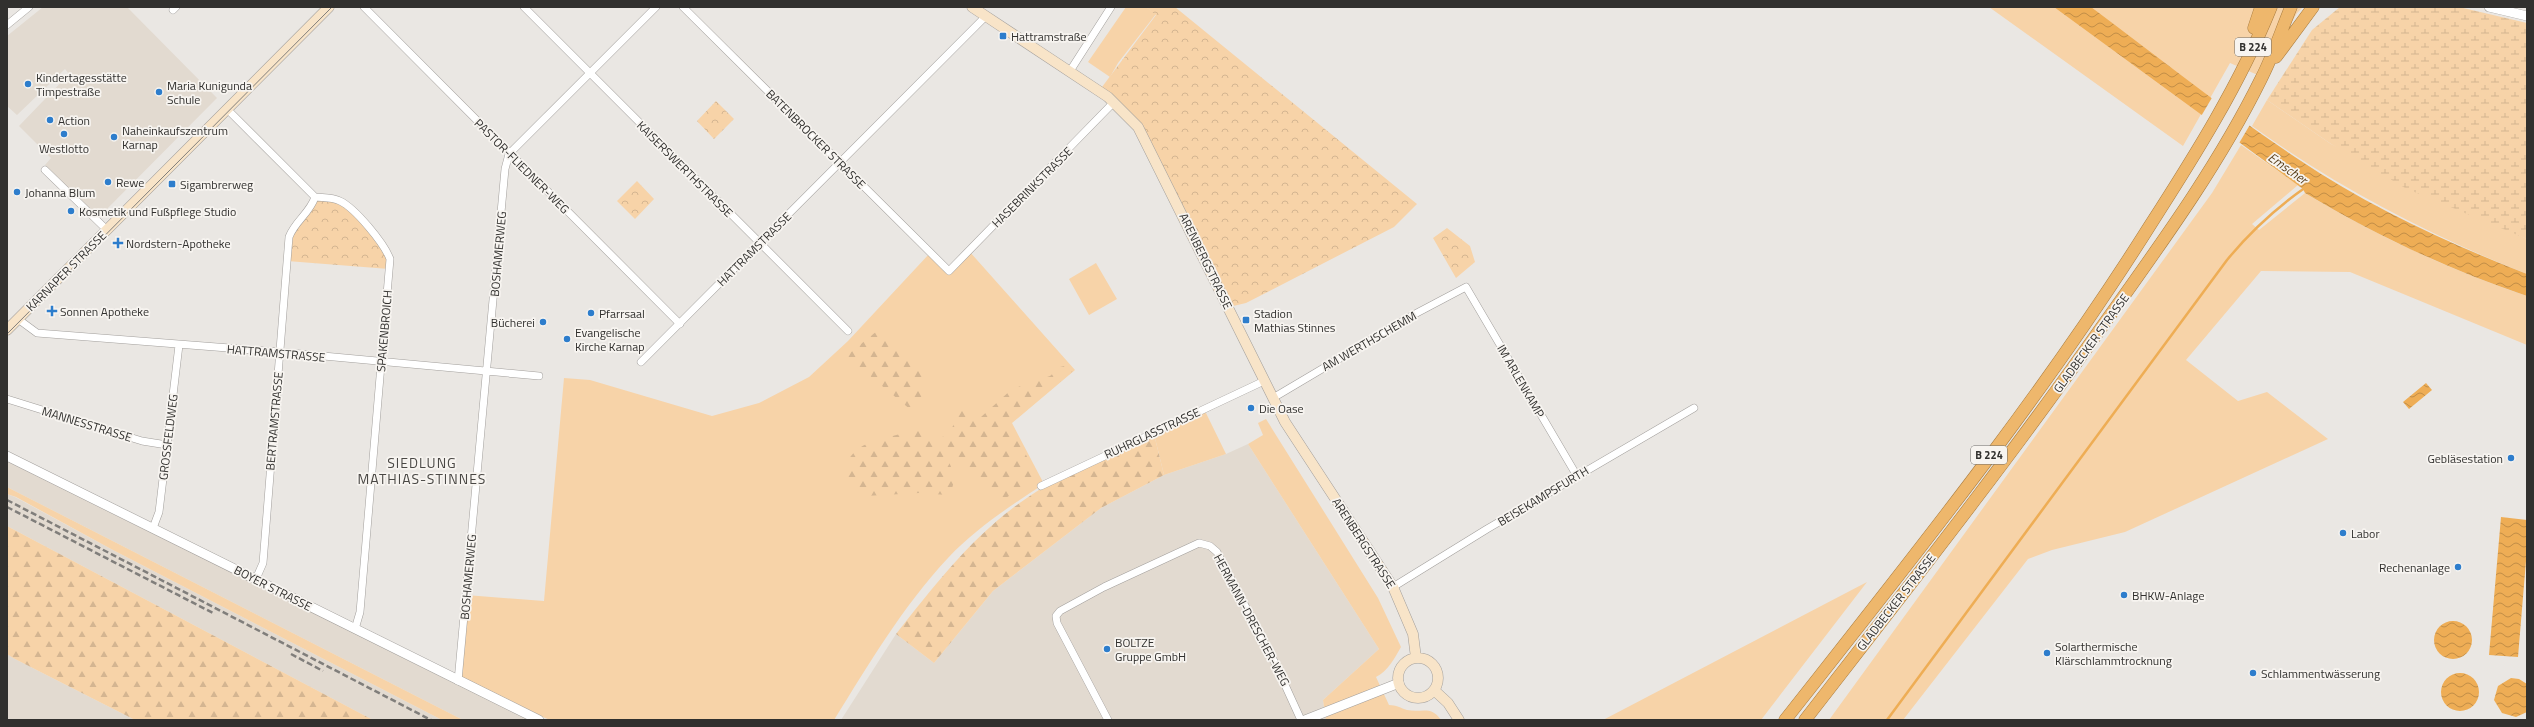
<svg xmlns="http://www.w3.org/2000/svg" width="2534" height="727" font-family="'Titillium Web',sans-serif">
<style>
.built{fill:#e2dad0}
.green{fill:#f7d3a8}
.forest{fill:url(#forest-firs)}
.wetland{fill:url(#wetland-marsh)}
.park{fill:url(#park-crowns)}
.water{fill:url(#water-waves)}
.pier{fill:#eae7e3}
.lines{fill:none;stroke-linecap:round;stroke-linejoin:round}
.stream{stroke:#eead55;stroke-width:2.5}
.minor-casing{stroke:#a29f9c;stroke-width:8}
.tertiary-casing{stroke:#a29f9c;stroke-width:10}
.secondary-casing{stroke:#a29f9c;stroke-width:11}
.trunk-casing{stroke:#a97c3f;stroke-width:13}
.minor{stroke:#fff;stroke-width:7}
.tertiary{stroke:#fff;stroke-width:9}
.secondary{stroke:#f8e4c8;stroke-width:10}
.trunk{stroke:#eeb76c;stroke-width:12}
.tram{stroke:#807e7b;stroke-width:1}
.rail{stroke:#807e7b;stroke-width:2.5;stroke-dasharray:6 3;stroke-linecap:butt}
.poi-dot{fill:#2d7dcc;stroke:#f7f4f0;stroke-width:1.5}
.labels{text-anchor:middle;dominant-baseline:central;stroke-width:3.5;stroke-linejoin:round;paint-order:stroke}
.shield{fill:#f7f4f0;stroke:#6c6b68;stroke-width:1}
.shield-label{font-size:11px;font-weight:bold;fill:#31302e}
.poi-label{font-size:12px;fill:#31302e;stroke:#f7f4f0;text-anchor:start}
.street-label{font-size:12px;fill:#31302e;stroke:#f7f4f0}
.water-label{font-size:13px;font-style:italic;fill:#5a3f1b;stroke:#f7f4f0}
.quarter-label{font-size:14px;letter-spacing:1px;fill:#4a4845;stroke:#f7f4f0}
</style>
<defs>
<pattern id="forest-firs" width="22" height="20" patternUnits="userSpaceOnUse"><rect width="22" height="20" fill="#f7d3a8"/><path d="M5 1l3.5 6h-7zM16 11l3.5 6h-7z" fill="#d4b591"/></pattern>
<pattern id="wetland-marsh" width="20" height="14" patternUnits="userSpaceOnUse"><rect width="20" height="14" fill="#f7d3a8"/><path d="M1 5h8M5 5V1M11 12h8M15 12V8" fill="none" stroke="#d4b591"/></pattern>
<pattern id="park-crowns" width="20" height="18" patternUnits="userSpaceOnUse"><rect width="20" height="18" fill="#f7d3a8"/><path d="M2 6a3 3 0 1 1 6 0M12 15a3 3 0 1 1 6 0" fill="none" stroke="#d4b591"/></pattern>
<pattern id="water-waves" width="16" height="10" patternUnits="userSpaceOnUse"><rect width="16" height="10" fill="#eead55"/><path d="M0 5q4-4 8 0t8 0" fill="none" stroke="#c18d47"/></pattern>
</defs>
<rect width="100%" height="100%" fill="#eae7e3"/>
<path class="built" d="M 43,7 L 127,7 L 217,98 L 99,217 L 45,165 L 51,158 L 19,126 L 69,74 L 65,69 L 17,115 L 7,106 L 7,36 Z
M 1248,444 L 1379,649 L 1323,700 L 1326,720 L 841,720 L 896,634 L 934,663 L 993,591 L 1101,508 L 1164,475 L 1226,454 Z
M 7,457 L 534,720 L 463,720 L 7,487 Z
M 7,494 L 15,497 L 111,549 L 442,720 L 373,720 L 7,526 Z
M 7,654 L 13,658 L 135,720 L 7,720 Z"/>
<path class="green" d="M 1126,7 L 1146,7 L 1156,14 L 1118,63 L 1110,77 L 1088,62 Z
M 1989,7 L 2303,7 L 2297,13 L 2260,76 L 2230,63 L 2183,146 Z
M 2267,100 L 2331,144 L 2527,239 L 2527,274 C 2429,235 2337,187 2252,126 Z
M 2241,145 L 2298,185 L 2252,224 L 2259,230 L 2305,193 C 2373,234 2452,271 2527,296 L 2527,345 L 2350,272 L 2261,271 L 2186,360 L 2238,401 L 2267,392 L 2328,439 L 2125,532 L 2052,550 L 2028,559 L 1903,720 L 1829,720 L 2212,193 Z
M 969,251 L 1075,370 L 1012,423 L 1044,484 C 1010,506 975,529 948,558 C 903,606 869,664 834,720 L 550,720 L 458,681 L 466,595 L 544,601 L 564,378 L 590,380 L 712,416 L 759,403 L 809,377 L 848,341 L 930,253 L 948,272 Z
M 1096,263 L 1117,299 L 1089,315 L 1069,279 Z
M 1205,411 L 1226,454 L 1164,475 L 1154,434 Z
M 1266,419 L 1378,598 L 1401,647 C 1394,659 1388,671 1376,677 L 1389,705 C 1396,705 1401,708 1407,710 C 1422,713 1431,705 1441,720 L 1326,720 L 1323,700 L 1379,649 L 1248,444 L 1263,435 L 1258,423 Z
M 7,487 L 463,720 L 442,720 L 111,549 L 16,497 L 7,494 Z
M 1867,582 L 1761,720 L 1603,720 Z"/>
<path class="forest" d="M 882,327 L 927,374 L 923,384 L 920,410 L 911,410 L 846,356 Z
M 1065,366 L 1072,368 L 1073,371 L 1011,423 L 1037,478 L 1001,501 L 940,439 L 951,430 L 961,409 L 967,410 L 976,418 L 981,417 L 1012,389 L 1050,376 L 1060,367 Z
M 916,429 C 935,442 967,471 948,495 L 919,493 L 865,496 L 854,489 L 843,472 C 854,436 886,441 916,429 Z
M 1154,434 L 1164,475 L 1101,508 L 993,591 L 934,663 L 896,634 C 934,586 973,535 1024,500 C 1063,472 1111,455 1154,434 Z
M 7,526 L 373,720 L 135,720 L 13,658 L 7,654 Z"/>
<path class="wetland" d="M 2340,7 L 2459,7 L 2527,23 L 2527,239 L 2405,188 L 2331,144 L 2267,100 L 2312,30 Z"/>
<path class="park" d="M 1146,7 L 1175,7 L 1417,204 L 1394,227 L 1246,303 L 1229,307 L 1144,137 L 1099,91 L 1156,15 Z
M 716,101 L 734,119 L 714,139 L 697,121 Z
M 637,181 L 654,199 L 635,219 L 617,201 Z
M 315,197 L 340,201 L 386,248 L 389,269 L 287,261 L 289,237 Z
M 1447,228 L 1470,246 L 1475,262 L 1456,278 L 1433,238 Z"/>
<path class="water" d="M 2054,7 L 2091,7 C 2159,58 2227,112 2298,159 C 2369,207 2448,243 2527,274 L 2527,296 C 2450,270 2375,235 2305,193 L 2303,189 Z
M 2426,383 L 2432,390 L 2409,409 L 2403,402 Z
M 2501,517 L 2527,520 L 2527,549 L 2518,657 L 2489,655 Z
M2434 640a19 19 0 1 1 38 0a19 19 0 1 1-38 0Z
M2441 692a19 19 0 1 1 38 0a19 19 0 1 1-38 0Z
M 2511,678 L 2519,679 L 2527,684 L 2527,712 L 2516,717 L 2502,713 L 2494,700 L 2498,686 Z"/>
<path class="pier" d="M 2213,96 L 2251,123 L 2238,145 L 2200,118 Z"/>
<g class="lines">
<path class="stream" d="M 1887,720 L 2227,260 C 2250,232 2276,208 2306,187"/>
<g class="minor-casing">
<path id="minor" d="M 364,7 L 680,324
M 524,7 L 848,331
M 683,7 L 949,271 L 1114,102
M 173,10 L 176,7
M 7,25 L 29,7
M 1070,71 L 1111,7
M 227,109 L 315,197 C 323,198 332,197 340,201 C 355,208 384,243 390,259 L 360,612 L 355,629
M 45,170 L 107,230
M 18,319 L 37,333 L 280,352 L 539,376
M 641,362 L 986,16
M 1273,398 L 1413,315 L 1466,287 L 1577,476
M 7,399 L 142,441 L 167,445
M 1041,486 L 1264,381
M 153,528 L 159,512 L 179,345
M 256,579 L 263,563 L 289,237 C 295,221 310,213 315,197
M 1393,587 L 1487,529 L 1694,408
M 458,681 L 505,169 L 509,154 L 656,7
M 1108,720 L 1057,623 L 1056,616 L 1060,611 L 1104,587 L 1199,543 L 1210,546 L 1217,552 L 1275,663 L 1301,720"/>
</g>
<g class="tertiary-casing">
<path id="tertiary" d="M 2489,7 L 2527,16
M 7,456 L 539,720
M 1305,720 L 1399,683"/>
</g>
<g class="secondary-casing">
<path id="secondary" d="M 972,7 L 1108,97 L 1138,127 L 1285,422 L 1393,587 L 1413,634 L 1416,658
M 7,330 L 329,7
M1398 678a20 20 0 1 1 40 0a20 20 0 1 1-40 0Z
M 1434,690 L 1448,703 L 1459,720"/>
</g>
<g class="trunk-casing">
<path id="trunk" d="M 2254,28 L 2261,7
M 2276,57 L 2313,7
M 1785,720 C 1911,560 2040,400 2149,227 C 2194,157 2240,84 2271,7
M 1805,720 C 1905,591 2007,462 2101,328 C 2158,248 2217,168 2261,79 C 2273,56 2281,31 2291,7"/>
</g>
<use href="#minor" class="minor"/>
<use href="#tertiary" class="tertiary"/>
<use href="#secondary" class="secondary"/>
<use href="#trunk" class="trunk"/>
<path class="tram" d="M 7,334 L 332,7"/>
<path class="rail" d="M 7,500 L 431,720
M 7,507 L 215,614
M 291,654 L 323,671"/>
</g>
<g class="poi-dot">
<rect x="999" y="32" width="8" height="8" rx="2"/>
<circle cx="28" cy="84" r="4"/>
<circle cx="159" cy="92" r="4"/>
<circle cx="50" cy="120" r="4"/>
<circle cx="64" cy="134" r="4"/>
<circle cx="114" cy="137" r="4"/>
<circle cx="108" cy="182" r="4"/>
<rect x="168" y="180" width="8" height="8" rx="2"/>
<circle cx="17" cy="192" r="4"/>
<circle cx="71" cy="211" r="4"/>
<path d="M116 237h4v4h4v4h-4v4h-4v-4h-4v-4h4z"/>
<path d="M50 305h4v4h4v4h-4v4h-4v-4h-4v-4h4z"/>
<circle cx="591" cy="313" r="4"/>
<rect x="1242" y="316" width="8" height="8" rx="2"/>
<circle cx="543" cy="322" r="4"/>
<circle cx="567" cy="339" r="4"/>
<circle cx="1251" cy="408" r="4"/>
<circle cx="2511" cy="458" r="4"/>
<circle cx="2343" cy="533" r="4"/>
<circle cx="2458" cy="567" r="4"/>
<circle cx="2124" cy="595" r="4"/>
<circle cx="1107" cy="649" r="4"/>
<circle cx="2047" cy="653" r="4"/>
<circle cx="2253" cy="673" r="4"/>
</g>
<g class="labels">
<g class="shield">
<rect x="2235" y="38" width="36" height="18" rx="3"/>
<rect x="1971" y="446" width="36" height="18" rx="3"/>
</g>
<g class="shield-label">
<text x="2253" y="47">B 224</text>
<text x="1989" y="455">B 224</text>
</g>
<g class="poi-label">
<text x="1011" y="36">Hattramstraße</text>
<text x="36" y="77">Kindertagesstätte<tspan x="36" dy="14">Timpestraße</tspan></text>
<text x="167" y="85">Maria Kunigunda<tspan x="167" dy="14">Schule</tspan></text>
<text x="58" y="120">Action</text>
<text x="122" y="130">Naheinkaufszentrum<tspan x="122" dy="14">Karnap</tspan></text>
<text x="64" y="148" text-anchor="middle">Westlotto</text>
<text x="116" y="182">Rewe</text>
<text x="180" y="184">Sigambrerweg</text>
<text x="25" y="192">Johanna Blum</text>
<text x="79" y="211">Kosmetik und Fußpflege Studio</text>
<text x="126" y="243">Nordstern-Apotheke</text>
<text x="60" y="311">Sonnen Apotheke</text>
<text x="599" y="313">Pfarrsaal</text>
<text x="1254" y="313">Stadion<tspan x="1254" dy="14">Mathias Stinnes</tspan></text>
<text x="535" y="322" text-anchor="end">Bücherei</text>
<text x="575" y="332">Evangelische<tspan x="575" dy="14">Kirche Karnap</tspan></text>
<text x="1259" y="408">Die Oase</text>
<text x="2503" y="458" text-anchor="end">Gebläsestation</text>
<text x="2351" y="533">Labor</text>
<text x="2450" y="567" text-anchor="end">Rechenanlage</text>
<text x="2132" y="595">BHKW-Anlage</text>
<text x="1115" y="642">BOLTZE<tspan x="1115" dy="14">Gruppe GmbH</tspan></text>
<text x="2055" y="646">Solarthermische<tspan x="2055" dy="14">Klärschlammtrocknung</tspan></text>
<text x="2261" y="673">Schlammentwässerung</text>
</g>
<g class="street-label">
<text transform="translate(816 139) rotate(45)">BATENBROCKER STRASSE</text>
<text transform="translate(522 166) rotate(45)">PASTOR-FLIEDNER-WEG</text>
<text transform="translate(685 169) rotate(45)">KAISERSWERTHSTRASSE</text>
<text transform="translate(1032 187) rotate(-45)">HASEBRINKSTRASSE</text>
<text transform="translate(754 249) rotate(-45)">HATTRAMSTRASSE</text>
<text transform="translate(498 254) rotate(-85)">BOSHAMERWEG</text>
<text transform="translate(1206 261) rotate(64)">ARENBERGSTRASSE</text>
<text transform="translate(66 271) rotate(-45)">KARNAPER STRASSE</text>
<text transform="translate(384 331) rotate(-85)">SPAKENBROICH</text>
<text transform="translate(1369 341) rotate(-30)">AM WERTHSCHEMM</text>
<text transform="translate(2091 343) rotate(-54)">GLADBECKER STRASSE</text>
<text transform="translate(276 353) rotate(5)">HATTRAMSTRASSE</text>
<text transform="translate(1521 381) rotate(60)">IM ARLENKAMP</text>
<text transform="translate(274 421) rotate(-85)">BERTRAMSTRASSE</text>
<text transform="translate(87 424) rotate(17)">MANNESSTRASSE</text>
<text transform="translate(1152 433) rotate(-25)">RUHRGLASSTRASSE</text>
<text transform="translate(168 437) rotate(-83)">GROSSFELDWEG</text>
<text transform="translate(1543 496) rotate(-31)">BEISEKAMPSFURTH</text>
<text transform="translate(1364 543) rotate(57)">ARENBERGSTRASSE</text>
<text transform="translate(468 577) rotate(-85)">BOSHAMERWEG</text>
<text transform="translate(273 588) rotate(27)">BOYER STRASSE</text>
<text transform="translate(1896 602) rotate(-52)">GLADBECKER STRASSE</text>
<text transform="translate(1252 620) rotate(62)">HERMANN-DRESCHER-WEG</text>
</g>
<g class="water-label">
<text transform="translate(2288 168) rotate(35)">Emscher</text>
</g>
<g class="quarter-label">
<text x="422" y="462">SIEDLUNG<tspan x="422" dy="16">MATHIAS-STINNES</tspan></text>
</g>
</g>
<rect width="2534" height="727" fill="none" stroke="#31302e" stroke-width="16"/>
</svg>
